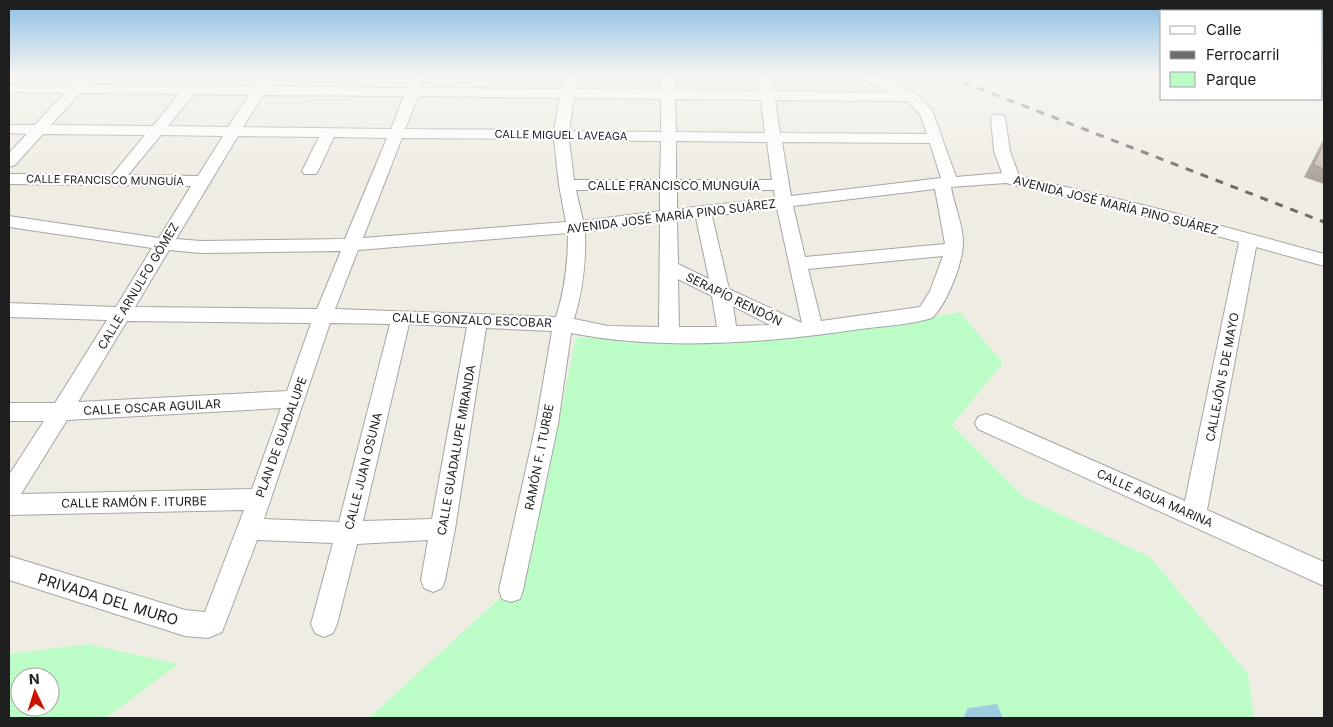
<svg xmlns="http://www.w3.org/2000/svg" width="1333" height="727" font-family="Inter,sans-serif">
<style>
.park{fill:#bcfdc7;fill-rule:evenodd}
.water{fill:#a0cce0}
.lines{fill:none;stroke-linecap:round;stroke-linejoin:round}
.minor-casing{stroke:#a5a5a5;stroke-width:2}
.highway-casing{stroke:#e5184c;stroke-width:2}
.minor{fill:#fff;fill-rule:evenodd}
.highway{fill:#ec858f;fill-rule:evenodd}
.rail{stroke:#6c6c6c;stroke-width:3;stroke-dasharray:8 8;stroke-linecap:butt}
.wall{fill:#aba49d}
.building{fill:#c7bfb6;stroke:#8b867f}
.labels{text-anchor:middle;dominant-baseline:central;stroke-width:4.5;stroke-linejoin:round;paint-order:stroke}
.far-street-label{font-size:11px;fill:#1e1e1e;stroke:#fff}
.street-label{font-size:12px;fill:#1e1e1e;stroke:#fff}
.near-street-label{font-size:15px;fill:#1e1e1e;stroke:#fff}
</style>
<rect width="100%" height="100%" fill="#efece3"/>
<path class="park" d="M 960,312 L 1003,363 L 952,425 L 1024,497 L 1150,557 L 1248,674 L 1254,718 L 1003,718 L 997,704 L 968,708 L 963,718 L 369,718 L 524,576 L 549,469 L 576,338 L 768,335 L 884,326 Z
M 87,644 L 178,664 L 106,718 L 9,718 L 9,654 ZM 20,677 L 50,677 L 50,707 L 20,707 Z"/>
<path class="water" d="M 997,704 L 1003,718 L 963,718 L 968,708 Z"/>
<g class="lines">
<g class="minor-casing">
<path id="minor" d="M 412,76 L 426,76 L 421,88 L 562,89 L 564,76 L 578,76 L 576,89 L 661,90 L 661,76 L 675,76 L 675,90 L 759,91 L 757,76 L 771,76 L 773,91 L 890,93 L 858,76 L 877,76 L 916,94 L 932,110 L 956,177 L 1002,173 L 994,151 L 991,118 L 993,115 L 1003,115 L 1005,118 L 1010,151 L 1019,176 L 1151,207 L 1324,254 L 1324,266 L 1256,247 L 1207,510 L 1324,562 L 1324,586 L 978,429 L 975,423 L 978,417 L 986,414 L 994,417 L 1185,501 L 1239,242 L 1149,217 L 1006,183 L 951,187 C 954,205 962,222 963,240 C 964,261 947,304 932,318 C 909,325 884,326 860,329 C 769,343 662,351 571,333 L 558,424 L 523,590 L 520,599 L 511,602 L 502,599 L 499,590 L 536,424 L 552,331 L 486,328 L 455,529 L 445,580 L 442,588 L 433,592 L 424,588 L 421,580 L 428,540 L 357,544 L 337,624 L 333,633 L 324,637 L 315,633 L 311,624 L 333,543 L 257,540 L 222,632 L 208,638 L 185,636 L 9,580 L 9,556 L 185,610 L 205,612 L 244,510 L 9,515 L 9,475 L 44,421 L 9,421 L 9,403 L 55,403 L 107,320 L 9,317 L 9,303 L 116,307 L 152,248 L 9,227 L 9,216 L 159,238 L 191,186 L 9,184 L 9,174 L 112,175 L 145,135 L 43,134 L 15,165 L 9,167 L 9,153 L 27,134 L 9,133 L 9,125 L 35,125 L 65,93 L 9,92 L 9,84 L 72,84 L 78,78 L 83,77 L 90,81 L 87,85 L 254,86 L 259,78 L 264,77 L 271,81 L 268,86 L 407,88 ZM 80,93 L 179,94 L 153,126 L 51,125 ZM 194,94 L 249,95 L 228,127 L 168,126 ZM 263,95 L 404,96 L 391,129 L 243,127 ZM 418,96 L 560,98 L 554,130 L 405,129 ZM 574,98 L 661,99 L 661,132 L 569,131 ZM 675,99 L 761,100 L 765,133 L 676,132 ZM 775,100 L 907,101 L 920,114 L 927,134 L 780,133 ZM 161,135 L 223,136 L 198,176 L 128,175 ZM 238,136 L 319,137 L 302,171 L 304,174 L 316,174 L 318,171 L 334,137 L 387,138 L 345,239 L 201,241 L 176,239 ZM 402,138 L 554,139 L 559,185 L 566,222 L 363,238 ZM 569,140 L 661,141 L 660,180 L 574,180 ZM 676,141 L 767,142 L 772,180 L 676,180 ZM 782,142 L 930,143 L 941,178 L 791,196 ZM 935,189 L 945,244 L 805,257 L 793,206 ZM 576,190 L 660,190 L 660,211 L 583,221 ZM 677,190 L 774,190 L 775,198 L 677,209 ZM 777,208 L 802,323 L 729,289 L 712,216 ZM 696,218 L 709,279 L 678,264 L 677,220 ZM 660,222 L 659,327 L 608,326 L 574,319 C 583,290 586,262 585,232 ZM 568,233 C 568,263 565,289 556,317 L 335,309 L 358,250 ZM 169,250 L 201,253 L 341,251 L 317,309 L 135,307 ZM 943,256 L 930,291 L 920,307 L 821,321 L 808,269 ZM 678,279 L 712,296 L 717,327 L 679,327 ZM 733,306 L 770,325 L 736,326 ZM 127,321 L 311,323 L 287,391 L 78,402 ZM 330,323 L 390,324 L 339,522 L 264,519 ZM 409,324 L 467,327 L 432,519 L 363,521 ZM 281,408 L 252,489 L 21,494 L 67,420 Z"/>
</g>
<g class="highway-casing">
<path id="highway" d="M 1322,82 L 1324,83 L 1324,95 L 1322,94 Z"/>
</g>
<use href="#minor" class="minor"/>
<use href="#highway" class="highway"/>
<path class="rail" d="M 947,76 L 1324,222"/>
</g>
<path class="wall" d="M 1324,138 L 1324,184 L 1304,177 Z"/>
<path class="building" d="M 1324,144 L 1324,169 L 1313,165 Z"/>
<linearGradient id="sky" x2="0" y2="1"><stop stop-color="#8bbee5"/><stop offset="0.43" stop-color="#f8f6f2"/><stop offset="1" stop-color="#f8f6f2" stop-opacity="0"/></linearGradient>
<rect width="1333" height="178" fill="url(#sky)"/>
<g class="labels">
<g class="far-street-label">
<text transform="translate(561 135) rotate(1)">CALLE MIGUEL LAVEAGA</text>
<text transform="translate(105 180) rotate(1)">CALLE FRANCISCO MUNGUÍA</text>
</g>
<g class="street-label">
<text x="674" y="185">CALLE FRANCISCO MUNGUÍA</text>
<text transform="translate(1116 205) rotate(14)">AVENIDA JOSÉ MARÍA PINO SUÁREZ</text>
<text transform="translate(671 216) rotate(-7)">AVENIDA JOSÉ MARÍA PINO SUÁREZ</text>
<text transform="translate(138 286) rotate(-59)">CALLE ARNULFO GÓMEZ</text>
<text transform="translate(734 299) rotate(26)">SERAPÍO RENDÓN</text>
<text transform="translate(472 320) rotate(2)">CALLE GONZALO ESCOBAR</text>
<text transform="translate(1222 377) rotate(-79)">CALLEJÓN 5 DE MAYO</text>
<text transform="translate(152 407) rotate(-3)">CALLE OSCAR AGUILAR</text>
<text transform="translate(281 437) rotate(-70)">PLAN DE GUADALUPE</text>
<text transform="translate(456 450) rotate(-80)">CALLE GUADALUPE MIRANDA</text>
<text transform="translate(539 457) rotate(-79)">RAMÓN F. I TURBE</text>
<text transform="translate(363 471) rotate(-76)">CALLE JUAN OSUNA</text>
<text transform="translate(1155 498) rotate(24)">CALLE AGUA MARINA</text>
<text transform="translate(134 502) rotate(-1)">CALLE RAMÓN F. ITURBE</text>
</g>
<g class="near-street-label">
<text transform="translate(108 599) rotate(17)">PRIVADA DEL MURO</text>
</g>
</g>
<rect width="1333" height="727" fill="none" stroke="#1e1e1e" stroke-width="20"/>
<rect x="1160" y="10" width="162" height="90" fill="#ffffff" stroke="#a5a5a5"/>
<rect x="1170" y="26" width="25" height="8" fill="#ffffff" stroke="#a5a5a5"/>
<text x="1206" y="35" font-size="15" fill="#1e1e1e">Calle</text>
<rect x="1170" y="51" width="25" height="8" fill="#6c6c6c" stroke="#a5a5a5"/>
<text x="1206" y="60" font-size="15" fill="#1e1e1e">Ferrocarril</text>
<rect x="1170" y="72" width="25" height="15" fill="#bcfdc7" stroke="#a5a5a5"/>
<text x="1206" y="85" font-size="15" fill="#1e1e1e">Parque</text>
<g transform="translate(35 692) rotate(356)"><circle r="24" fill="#ffffff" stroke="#a5a5a5"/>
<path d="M0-4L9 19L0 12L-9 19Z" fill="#cb1200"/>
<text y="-8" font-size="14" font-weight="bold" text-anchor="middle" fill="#1e1e1e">N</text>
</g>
</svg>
